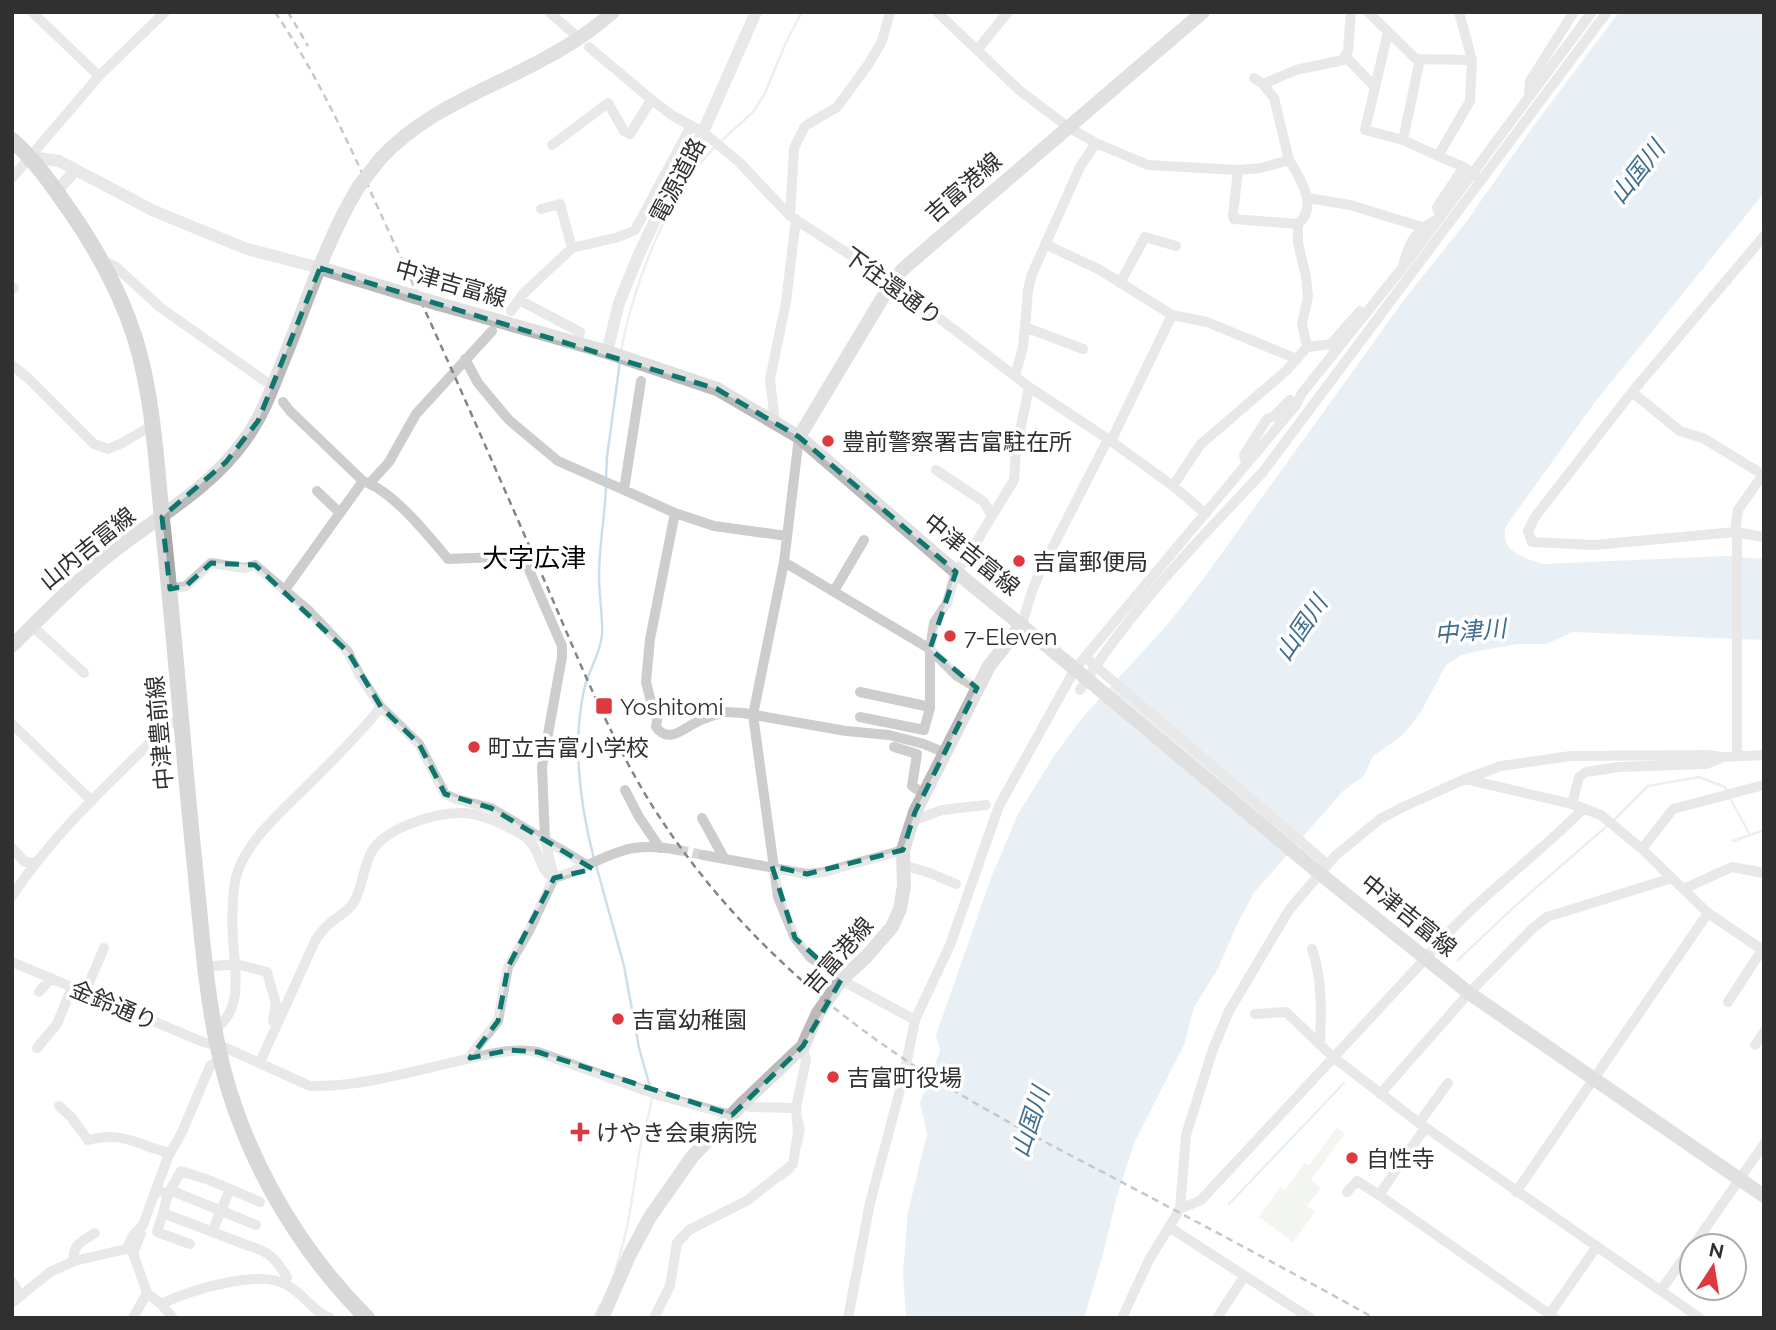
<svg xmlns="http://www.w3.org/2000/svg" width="1776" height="1330" font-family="Raleway,'Noto Sans JP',sans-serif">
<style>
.green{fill:#e5ecde}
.water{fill:#ccdeeb}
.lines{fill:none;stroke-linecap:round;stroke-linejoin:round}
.stream{stroke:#ccdeeb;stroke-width:2.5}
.minor-tunnel{stroke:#d6d6d6;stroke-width:10;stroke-dasharray:10 5;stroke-linecap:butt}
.minor{stroke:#cdcdcd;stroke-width:10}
.tertiary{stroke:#cdcdcd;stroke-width:12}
.secondary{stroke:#bababa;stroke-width:14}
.primary{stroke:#a8a8a8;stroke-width:16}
.rail{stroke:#858585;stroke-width:2.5;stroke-dasharray:7 5;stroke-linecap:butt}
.minor-bridge{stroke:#cdcdcd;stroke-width:10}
.secondary-bridge{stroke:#bababa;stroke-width:14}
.marked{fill:none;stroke:#0f766e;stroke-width:5;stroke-dasharray:14 9;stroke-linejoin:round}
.poi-dot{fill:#df3940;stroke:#fff;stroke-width:2.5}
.labels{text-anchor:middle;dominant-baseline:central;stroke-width:7;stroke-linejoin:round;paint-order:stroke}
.street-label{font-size:23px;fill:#303030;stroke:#fff}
.poi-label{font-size:23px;fill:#303030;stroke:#fff;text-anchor:start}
.water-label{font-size:24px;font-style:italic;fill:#406e90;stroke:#fff}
.quarter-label{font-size:26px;fill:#000;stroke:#fff}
</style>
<rect width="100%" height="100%" fill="#fff"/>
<path class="green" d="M 1337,1127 L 1345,1134 L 1311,1180 L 1321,1188 L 1307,1206 L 1315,1212 L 1293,1242 L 1259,1217 L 1280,1187 L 1285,1190 L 1305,1163 L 1309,1165 Z"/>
<path class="water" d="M 1619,12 L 1764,12 L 1764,193 L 1595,402 L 1506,526 C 1499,552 1524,558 1544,564 L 1725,556 L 1764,559 L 1764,640 L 1573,632 L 1546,644 L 1517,644 L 1478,651 L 1462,655 L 1446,665 L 1422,710 L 1411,725 L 1399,738 L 1373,756 L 1364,776 L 1343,791 L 1253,894 L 1235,929 L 1218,969 L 1194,1007 L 1184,1045 L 1135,1141 L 1117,1196 L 1103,1254 L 1084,1318 L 906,1318 L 903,1272 L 908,1212 L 927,1134 L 920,1103 L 940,1051 L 936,1035 L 991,878 L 1018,814 L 1054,756 L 1082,718 L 1168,624 L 1201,582 L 1404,300 L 1466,222 L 1535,124 Z"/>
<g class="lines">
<path class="stream" d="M 720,142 L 754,111 L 764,95 L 787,40 L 802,12
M 621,351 C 633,286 668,192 716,146
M 606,479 L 607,457 L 620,361
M 1730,798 L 1750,835
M 1613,821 L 1648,786 L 1699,777 L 1725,787 L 1727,792
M 1733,841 L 1764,830
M 594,859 C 580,805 572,745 584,690 C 588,671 600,655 602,635 C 603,617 599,595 599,576 C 599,546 605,516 606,486
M 596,865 L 624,966 L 639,1048 L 651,1090
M 1458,960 L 1514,907 L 1608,825
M 801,1145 L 804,1130 L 802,1120
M 782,1180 L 793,1171
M 1229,1204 L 1344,1083
M 615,1270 C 630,1229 633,1186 641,1143 C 644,1127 651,1113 652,1096
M 594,1318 L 600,1305"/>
<path class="minor-tunnel" d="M 678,850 L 703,855"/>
<path class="minor" d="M 32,12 L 99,76
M 549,12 L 573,33
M 937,12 L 1019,90 L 1068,127 L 1096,143 L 1148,165 L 1238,170 L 1261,168 L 1289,160 C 1300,178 1319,206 1298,224 L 1298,243 L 1306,277 L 1308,297 L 1302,323 L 1307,347 L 1287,370 L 1200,445 L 1173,486
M 1368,12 L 1416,59 L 1472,60
M 1459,12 L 1472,60 L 1470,101 L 1438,156 L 1464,167 L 1476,176
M 1388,32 L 1365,130 L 1403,140 L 1438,156
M 589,47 L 652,100 L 673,116 L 703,132 L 739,162 L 790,216 L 892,282 L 1029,387 L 1108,439 L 1173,486 L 1206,514
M 978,49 L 1008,12
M 1345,56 L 1375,87
M 1254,78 L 1263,84 L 1296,70 L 1343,60 L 1348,51 L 1351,12
M 1263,84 L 1274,98 L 1289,160
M 1529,95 L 1530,81 L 1574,12
M 1403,140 L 1420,59
M 552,145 L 608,103 L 624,131 L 630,134 L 651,100
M 1238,170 L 1233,215 L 1234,219 L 1298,224
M 12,178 L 99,76 L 165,12
M 1308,198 L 1350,205 L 1422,227
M 541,209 L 560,204 L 572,248
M 790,216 L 794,148 L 805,126 L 837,107 L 868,65 L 882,41 L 890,12
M 1764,236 L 1632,392 L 1535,517 L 1528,531 L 1532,542 L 1594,545 L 1735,532 L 1764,537
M 1047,245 L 1100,270 L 1172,315 L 1207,322 L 1297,359
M 102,261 L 115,266 L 161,308 L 265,381
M 1404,262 C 1410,239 1418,228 1440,218 L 1437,207 L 1464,167
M 1120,283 L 1145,237 L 1176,246
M 12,289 L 14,288
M 519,300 L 580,332 L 578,344
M 511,311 L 523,294 L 572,248 L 619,237 L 635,230 L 691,126
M 1025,327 L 1028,290 L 1032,274 L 1080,167 L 1096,143
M 1307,347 L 1331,344 L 1360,311
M 465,359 L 478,383 L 509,420 L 558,461 L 624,490
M 12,365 L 28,378 L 94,444 L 108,449 L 122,443 L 153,425
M 1015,376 L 1023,347 L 1025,327 L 1083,349
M 641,381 L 624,490 L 675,513
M 1632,392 L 1680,431 L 1703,438 L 1762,474
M 283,402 L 290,411 L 363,481 C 393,491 428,535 448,559 L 523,556 L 562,646 L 562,657 L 542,767 L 545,839 L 554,878
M 775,422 L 770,379 L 786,302 L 796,219
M 799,437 L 784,562 L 753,715 L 778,897 L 795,938 L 810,957 L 841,980 L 915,1020
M 1111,441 L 1172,315
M 1246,464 L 1244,455 L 1267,419 L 1273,417 L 1290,400 L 1296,405
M 370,483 L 389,462 L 416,414 L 492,331
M 317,491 L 340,513
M 992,516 L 1014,480 L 1016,451 L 1029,387
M 1735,532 L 1738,510 L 1764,473
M 1737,532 L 1737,755
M 784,562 L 930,649 L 957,676 L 977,688
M 170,589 L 186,586 L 211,563 L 244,568 L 255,565 L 308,610 L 348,652 L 360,676 L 381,707 L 419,744 L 445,794 L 456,799 L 491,808 L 587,865
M 284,591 L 363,481
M 834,591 L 864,540
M 1022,624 L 1032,591 L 1040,572 L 1108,439
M 32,626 L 84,673
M 1080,690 C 1130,610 1198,541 1262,473 L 1607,12
M 860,692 L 930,707
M 725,712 C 715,715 705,717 697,722 C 682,729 669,744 656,727 L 658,713 L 651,702 L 646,682 L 650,639 L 675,513 L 714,526 L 787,536
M 658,713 L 673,709 L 743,713 L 846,731 L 889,735 L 924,744 L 945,753
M 860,717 L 924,730 L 930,708 L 930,649 L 934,623 L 947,603 L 956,572 L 970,553 L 992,516 L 984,502 L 936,470
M 12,724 L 92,801
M 894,747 L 917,754 L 912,786 L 924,794
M 1465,779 L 1572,804 L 1601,815 L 1642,849 L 1708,913 L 1764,951
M 625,790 L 639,817 L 660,848
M 1572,804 L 1579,777 L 1586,772 L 1619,767 L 1706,764 L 1721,758
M 702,818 L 724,858
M 912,821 L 942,810 L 986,805
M 12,848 L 25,862 L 35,863
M 1642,849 L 1673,809 L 1764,785
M 703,855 L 807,874 L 824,872 L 903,850
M 903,865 L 930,873 L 956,884
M 1683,889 L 1732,867 L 1764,873
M 12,896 C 55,831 115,778 170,723 L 180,721
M 1312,949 C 1323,981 1321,1013 1320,1045
M 12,962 L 203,1042 L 226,1048 L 310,1086 C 358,1087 407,1073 454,1062 C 482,1056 510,1047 538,1052 L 661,1096 L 732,1115
M 205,967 L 236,964 L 267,972 L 276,1004 L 273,1021 L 276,1022
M 39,992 L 51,978
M 85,992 L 104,948
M 1728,1002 L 1762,950
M 1255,1014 L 1286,1012 L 1333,1057 L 1419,1123 L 1700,1318
M 214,1030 C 244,1010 235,971 233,941 C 232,924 232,893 236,877 C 245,842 283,810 308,785 C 333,760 359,735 381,707
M 1755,1045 L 1764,1032
M 37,1048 L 57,1024 L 72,987
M 470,1058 L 473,1052 L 498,1021 L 508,967 L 529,931 L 554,878 C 578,872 598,858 622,851 C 639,845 661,847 678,850
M 260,1062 L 316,939 C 320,934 324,928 330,923 C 337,917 349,911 354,902 C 363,886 363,867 372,851 C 387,827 436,812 464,813 C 482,814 503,824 519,833 C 544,847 536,870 554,878
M 1380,1094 L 1469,993 L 1533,928 L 1547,917 L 1672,878
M 742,1104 L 749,1107 L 796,1108
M 59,1106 L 71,1117 L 88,1140 C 127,1131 135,1145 170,1153
M 1419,1123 L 1448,1083
M 1425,1128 L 1379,1195 L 1555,1318
M 156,1190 L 168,1194 L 163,1213 L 249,1246 C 270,1251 276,1260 287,1277 L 285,1283
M 170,1190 L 256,1225
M 1347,1192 L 1357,1181 L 1379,1195
M 1516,1192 L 1708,913
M 168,1194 L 181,1171 L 209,1180 L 260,1202
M 1180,1209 L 1201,1200 L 1426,958 C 1472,901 1533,860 1584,808
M 163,1213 L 157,1232 L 190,1244
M 1169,1227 L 1310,1318
M 212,1232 L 230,1189
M 141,1234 L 133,1253 L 147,1293 L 161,1304 C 188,1291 259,1268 287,1285 C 304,1294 312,1311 330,1318
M 1693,1246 L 1764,1144
M 74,1261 C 71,1245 83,1241 95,1233
M 12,1282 L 21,1296
M 1661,1290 L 1692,1247
M 12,1303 L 50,1272 L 74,1261 L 126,1249 L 134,1234 L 143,1225 L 168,1157 L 182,1132 L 210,1066 L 221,1060
M 161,1304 L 173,1318
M 133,1318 L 147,1293
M 654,1318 L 670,1286 L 677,1243 L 689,1230 L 748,1200 L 793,1164 L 798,1132 L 796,1108 L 806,1060 L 803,1046
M 848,1318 L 870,1203 L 904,1075 L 915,1020 L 950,945 L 999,806 L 1075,669 L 1296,405 L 1302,393 L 1403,267 L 1592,12
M 1122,1318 L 1149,1260 L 1180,1209 L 1186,1135 L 1213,1049 L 1229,1011 L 1289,910 L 1335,856 L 1380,819 L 1401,808 L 1465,779 L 1501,766 L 1571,756 L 1708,755 L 1723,757 L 1764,755
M 1217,1318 L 1244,1277
M 1547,1318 L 1597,1246"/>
<path class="tertiary" d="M 31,157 L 59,161 L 154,211 L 247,249 L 320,268
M 60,197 L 60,187 L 76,170
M 607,352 L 619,303 L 639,254 L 662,206 L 703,132 L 756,12"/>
<path class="secondary" d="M 381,158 C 431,104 503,85 565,47 C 582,37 598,25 613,12
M 320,268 L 415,297
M 439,304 L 607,352 L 717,389 L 799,437 L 956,572 L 1075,669
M 799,437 L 892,282 L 903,269 L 1203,12
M 12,646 C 42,616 72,585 105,558 C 153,519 210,490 246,438 C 262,416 271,391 281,366 C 306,306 325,242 359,186
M 1319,873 L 1469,993 L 1764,1196
M 602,1318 L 629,1256 L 650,1217 L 692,1157 L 742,1104 L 803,1046 L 818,1013 L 841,980 L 866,957 L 892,927 L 900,909 L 904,886 L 903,850 L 915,812 L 989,666 L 1022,624"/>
<path class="primary" d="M 12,140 C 35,160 51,184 68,208 C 96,248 120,291 135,338 C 153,396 156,459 162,519 C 174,629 182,738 193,848 C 200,913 204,979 217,1043 C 238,1146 293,1244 367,1318"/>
<path class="rail" d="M 275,12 C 327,89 362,174 401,258 C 451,366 498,475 546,584 C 576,654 606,728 645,794 C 683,857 732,916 786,966 C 885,1059 995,1116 1114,1178 C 1201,1224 1288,1270 1374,1318
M 288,12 L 308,46"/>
<path class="minor-bridge" d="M 1085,657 L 1327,864"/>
<path class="secondary-bridge" d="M 359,186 L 381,158
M 415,297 L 439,304
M 1075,669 L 1319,873"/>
</g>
<path d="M0 0H1776V1330H0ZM 320,268 L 717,389 L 799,437 L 956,572 L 930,649 L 977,688 L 915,812 L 903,850 L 807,874 L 772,866 L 795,938 L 841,980 L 803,1046 L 732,1115 L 538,1052 L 510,1050 L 470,1058 L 498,1021 L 508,967 L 554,878 L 593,869 L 491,808 L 445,794 L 419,744 L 381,707 L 348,652 L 255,565 L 211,563 L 186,586 L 170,589 L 162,517 L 226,462 L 258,421 Z" fill="#fff" fill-opacity=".55" fill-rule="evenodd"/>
<path class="marked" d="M 320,268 L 717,389 L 799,437 L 956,572 L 930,649 L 977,688 L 915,812 L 903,850 L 807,874 L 772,866 L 795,938 L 841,980 L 803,1046 L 732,1115 L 538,1052 L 510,1050 L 470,1058 L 498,1021 L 508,967 L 554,878 L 593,869 L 491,808 L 445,794 L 419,744 L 381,707 L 348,652 L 255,565 L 211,563 L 186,586 L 170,589 L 162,517 L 226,462 L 258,421 Z"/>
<g class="poi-dot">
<circle cx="828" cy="441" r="7"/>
<circle cx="1019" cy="561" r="7"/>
<circle cx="950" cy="636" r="7"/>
<rect x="595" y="697" width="18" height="18" rx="3.5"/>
<circle cx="474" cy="747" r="7"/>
<circle cx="618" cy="1019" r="7"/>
<circle cx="833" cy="1077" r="7"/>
<path d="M576.5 1121.5h7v7h7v7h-7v7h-7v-7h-7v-7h7z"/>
<circle cx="1352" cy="1158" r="7"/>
</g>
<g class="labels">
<g class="street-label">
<text transform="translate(677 180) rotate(-62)">電源道路</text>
<text transform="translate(963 187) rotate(-41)">吉富港線</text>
<text transform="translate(451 283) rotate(16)">中津吉富線</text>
<text transform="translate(893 286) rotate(36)">下往還通り</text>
<text transform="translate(87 548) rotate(-39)">山内吉富線</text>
<text transform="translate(972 554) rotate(39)">中津吉富線</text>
<text transform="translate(159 733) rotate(-95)">中津豊前線</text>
<text transform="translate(1409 915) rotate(39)">中津吉富線</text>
<text transform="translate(838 955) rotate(-49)">吉富港線</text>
<text transform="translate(114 1005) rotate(23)">金鈴通り</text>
</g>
<g class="poi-label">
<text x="842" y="441">豊前警察署吉富駐在所</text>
<text x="1033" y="561">吉富郵便局</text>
<text x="964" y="636">7-Eleven</text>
<text x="620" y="706">Yoshitomi</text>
<text x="488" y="747">町立吉富小学校</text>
<text x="632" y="1019">吉富幼稚園</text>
<text x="847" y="1077">吉富町役場</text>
<text x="596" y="1132">けやき会東病院</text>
<text x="1366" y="1158">自性寺</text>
</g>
<g class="water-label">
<text transform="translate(1637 172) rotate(-52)">山国川</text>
<text transform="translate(1301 628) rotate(-56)">山国川</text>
<text transform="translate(1470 631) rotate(-5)">中津川</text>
<text transform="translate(1030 1122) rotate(-72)">山国川</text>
</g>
<g class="quarter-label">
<text x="534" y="558">大字広津</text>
</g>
</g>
<rect width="1776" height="1330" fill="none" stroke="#303030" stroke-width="28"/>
<g transform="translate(1713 1267) rotate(12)"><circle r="33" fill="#ffffff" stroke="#acacac" stroke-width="2"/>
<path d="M0-5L12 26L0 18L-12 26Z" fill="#df3940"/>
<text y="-10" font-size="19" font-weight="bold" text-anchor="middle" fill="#303030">N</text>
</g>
</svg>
